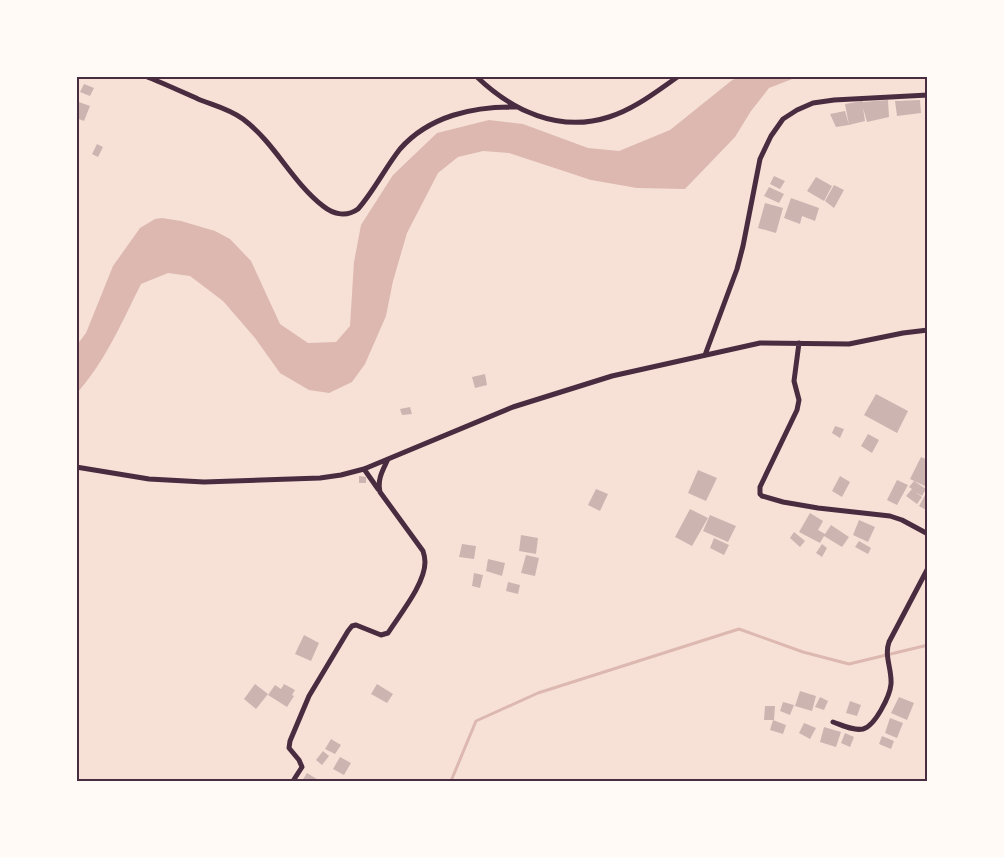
<svg xmlns="http://www.w3.org/2000/svg" width="1004" height="857" font-family="Roboto,sans-serif">
<style>
.water{fill:#dcb8b0}
.lines{fill:none;stroke-linecap:round;stroke-linejoin:round}
.stream{stroke:#dcb8b0;stroke-width:3}
.building{fill:#ccb4b1}
.minor{stroke:#4a2c40;stroke-width:5}
.neatline{fill:none;stroke:#4a2c40;stroke-width:2}
</style>
<rect width="100%" height="100%" fill="#f7e1d7"/>
<path class="water" d="M 740,76 L 800,76 L 769,88 L 751,111 L 735,137 L 685,189 L 637,188 L 591,180 L 509,153 L 483,151 L 458,157 L 438,173 L 407,233 L 393,281 L 386,316 L 365,364 L 352,382 L 329,393 L 309,390 L 280,373 L 255,338 L 223,301 L 190,276 L 168,273 L 141,284 C 122,322 105,362 76,394 L 76,346 L 86,333 L 113,266 L 140,228 L 155,219 L 162,218 L 181,221 L 215,231 L 230,239 L 251,261 L 280,324 L 308,343 L 336,342 L 350,326 L 354,262 L 361,225 L 393,175 L 437,133 L 489,120 L 523,124 L 588,148 L 619,151 L 670,130 L 731,81 Z"/>
<g class="lines">
<path class="stream" d="M 451,781 L 476,721 L 538,693 L 739,629 L 803,652 L 849,664 L 928,645"/>
</g>
<path class="building" d="M 84,84 L 94,88 L 90,96 L 80,92 Z
M 888,100 L 889,117 L 867,122 L 863,108 L 865,121 L 849,125 L 845,104 L 862,101 L 863,102 Z
M 920,100 L 921,113 L 897,116 L 895,101 Z
M 76,101 L 90,106 L 84,121 L 76,118 Z
M 845,111 L 849,125 L 836,127 L 830,114 Z
M 97,144 L 103,147 L 98,157 L 92,154 Z
M 774,176 L 785,181 L 780,189 L 770,184 Z
M 816,177 L 832,186 L 824,201 L 807,191 Z
M 834,185 L 844,190 L 834,208 L 825,201 Z
M 769,187 L 784,194 L 779,203 L 764,196 Z
M 791,198 L 819,208 L 815,221 L 802,216 L 800,224 L 784,218 Z
M 765,203 L 783,208 L 776,233 L 758,228 Z
M 485,374 L 487,385 L 475,388 L 472,377 Z
M 876,394 L 908,411 L 897,433 L 864,415 Z
M 410,407 L 412,414 L 402,415 L 400,409 Z
M 835,426 L 844,429 L 840,438 L 832,433 Z
M 868,434 L 879,440 L 872,453 L 861,446 Z
M 921,457 L 928,460 L 927,487 L 910,479 Z
M 698,470 L 717,478 L 706,501 L 688,493 Z
M 359,476 L 366,477 L 366,483 L 359,483 Z
M 840,476 L 850,482 L 842,497 L 832,491 Z
M 897,480 L 908,485 L 897,505 L 887,500 Z
M 914,481 L 926,489 L 922,496 L 915,492 L 922,497 L 917,504 L 906,496 L 912,489 L 909,487 Z
M 596,489 L 608,494 L 600,511 L 588,505 Z
M 925,495 L 928,496 L 928,511 L 919,506 Z
M 690,509 L 708,518 L 692,546 L 675,537 Z
M 810,513 L 823,521 L 818,530 L 825,534 L 831,525 L 849,537 L 842,547 L 824,536 L 820,543 L 799,532 Z
M 710,515 L 736,526 L 728,542 L 703,531 Z
M 859,520 L 875,527 L 868,542 L 853,535 Z
M 794,532 L 805,541 L 800,547 L 790,538 Z
M 521,535 L 538,538 L 536,554 L 519,551 Z
M 714,538 L 729,545 L 724,555 L 710,548 Z
M 859,541 L 871,548 L 868,554 L 855,547 Z
M 462,544 L 476,546 L 474,559 L 459,557 Z
M 822,544 L 827,548 L 822,557 L 816,553 Z
M 526,555 L 539,558 L 535,576 L 521,573 Z
M 488,559 L 505,563 L 502,576 L 486,571 Z
M 474,573 L 483,575 L 480,588 L 472,586 Z
M 508,582 L 520,585 L 518,594 L 506,591 Z
M 304,635 L 319,643 L 311,661 L 295,654 Z
M 255,684 L 268,694 L 256,709 L 244,699 Z
M 284,684 L 295,690 L 292,695 L 294,696 L 287,707 L 268,695 L 275,685 L 281,689 Z
M 377,684 L 393,694 L 387,703 L 371,694 Z
M 800,691 L 816,696 L 812,711 L 795,706 Z
M 820,697 L 828,701 L 824,710 L 815,707 Z
M 899,697 L 914,703 L 907,720 L 891,713 Z
M 850,701 L 861,705 L 857,716 L 846,713 Z
M 783,702 L 794,705 L 790,715 L 780,711 Z
M 765,706 L 775,706 L 774,720 L 764,720 Z
M 890,718 L 903,723 L 897,738 L 885,733 Z
M 773,720 L 786,725 L 783,734 L 770,730 Z
M 804,723 L 816,728 L 810,739 L 799,733 Z
M 824,727 L 841,732 L 836,747 L 820,742 Z
M 845,733 L 854,737 L 850,747 L 841,743 Z
M 882,736 L 894,741 L 891,749 L 879,744 Z
M 331,739 L 341,745 L 335,754 L 325,749 Z
M 323,751 L 329,756 L 322,765 L 316,760 Z
M 340,757 L 351,763 L 344,775 L 333,769 Z
M 307,773 L 320,781 L 302,781 Z"/>
<g class="lines">
<path class="minor" d="M 145,76 C 163,83 180,91 198,99 C 213,105 230,109 243,119 C 275,143 292,182 323,206 C 334,215 347,217 358,209 C 374,191 385,168 400,149 C 429,116 474,106 516,107
M 476,76 C 512,111 559,133 609,117 C 635,109 657,91 679,76
M 799,343 L 794,381 L 799,400 L 797,410 L 760,487 L 760,494 L 762,496 L 783,502 L 818,508 L 890,516 L 902,520 L 928,534
M 705,355 L 737,269 L 743,246 L 760,159 L 771,136 L 783,119 L 797,110 L 813,103 L 834,100 L 928,95
M 76,467 L 149,479 L 204,482 L 320,478 L 341,475 L 364,469 L 513,407 L 612,376 L 760,343 L 849,344 L 903,333 L 928,330
M 364,469 L 378,489
M 833,722 C 842,725 853,731 863,729 C 875,726 890,696 891,684 C 892,669 884,656 889,642 L 928,568
M 293,781 L 302,767 L 299,760 L 289,748 L 290,741 L 309,696 L 348,631 L 352,626 L 356,625 L 381,635 L 388,633 C 400,614 425,584 425,562 C 425,559 424,554 423,551 L 380,492 C 377,479 383,470 388,459"/>
</g>
<rect width="1004" height="857" fill="none" stroke="#fffaf5" stroke-width="155"/>
<rect x="78" y="78" width="848" height="702" class="neatline"/>
</svg>
